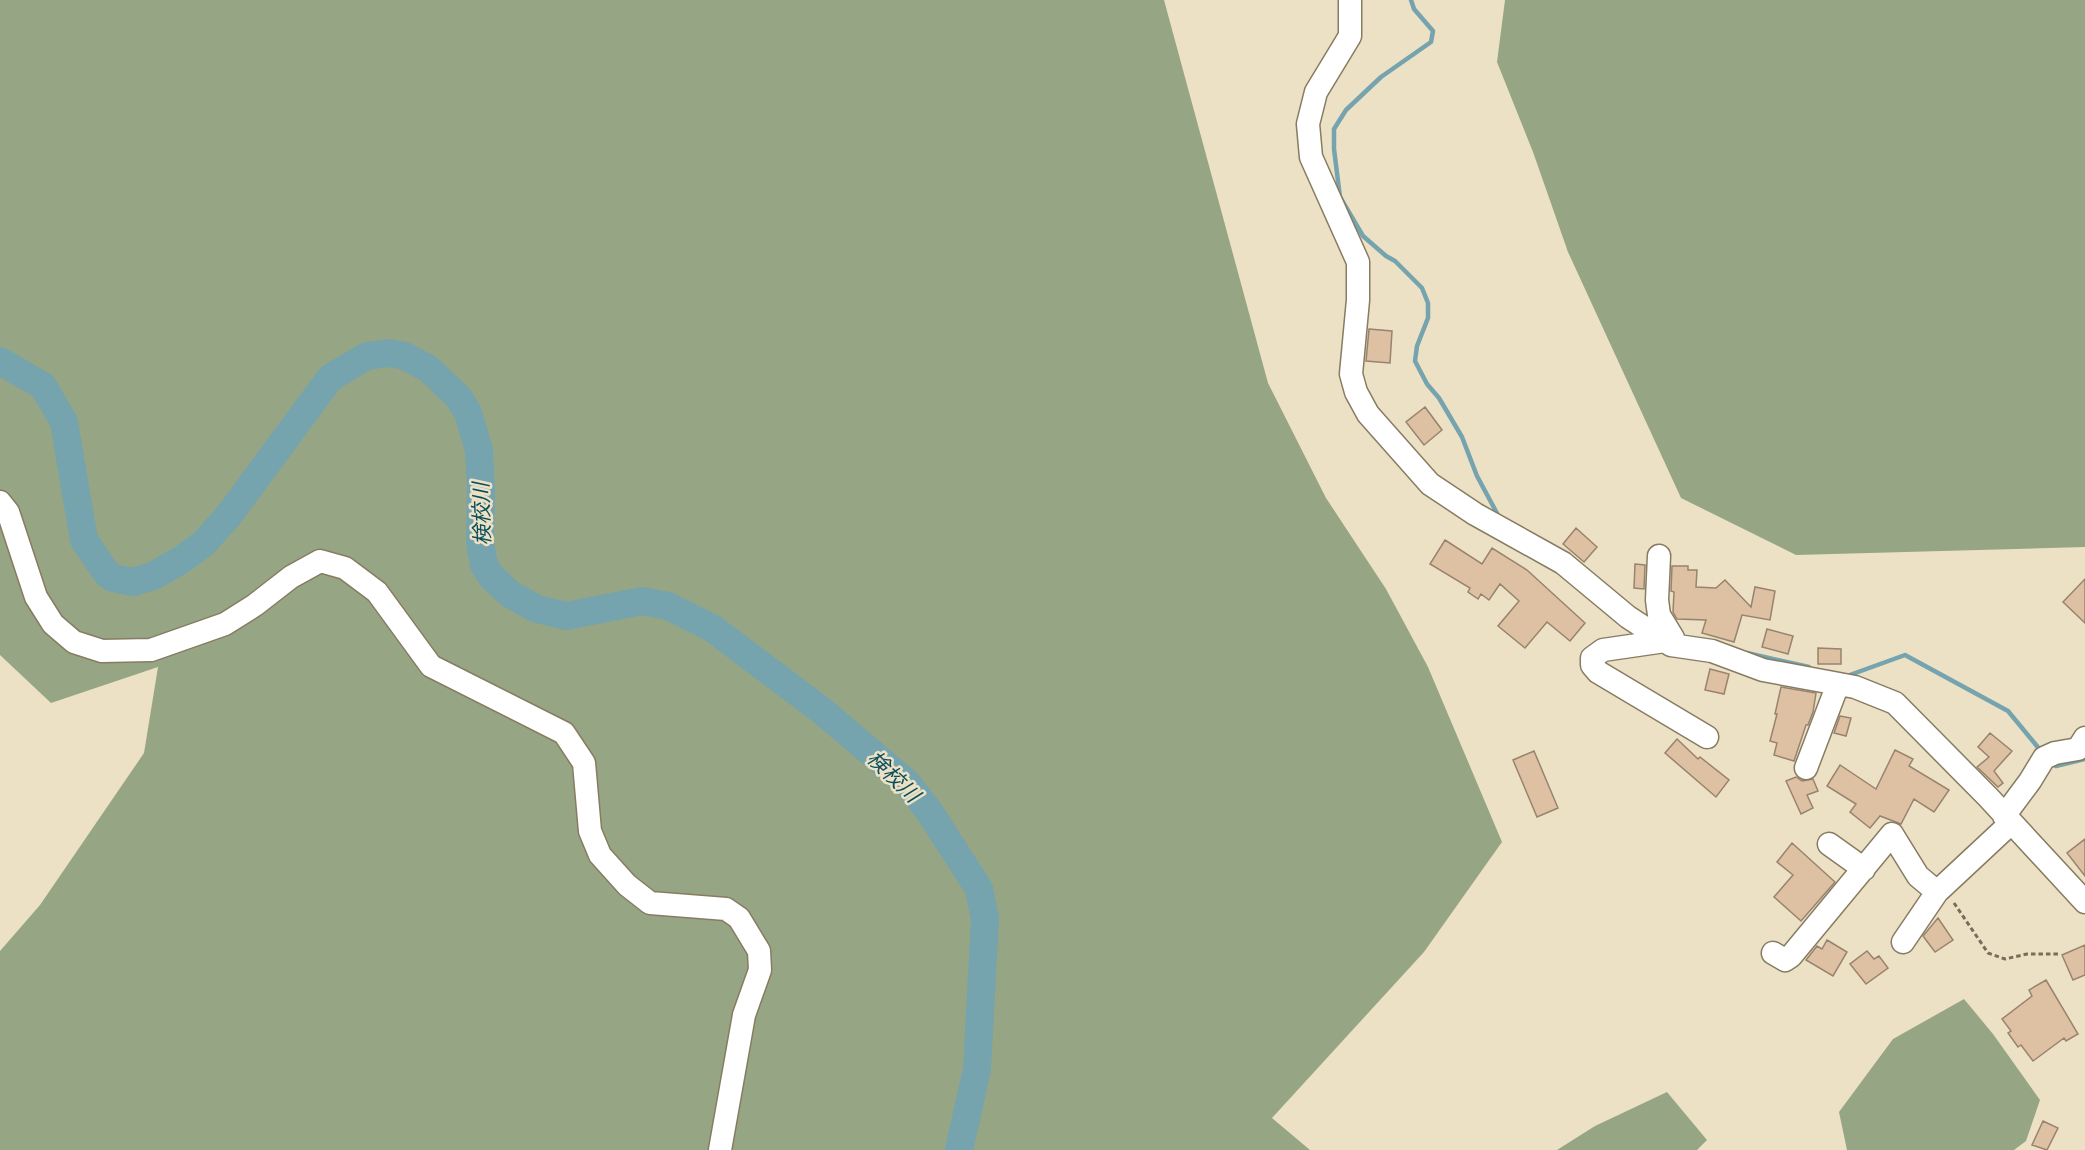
<svg xmlns="http://www.w3.org/2000/svg" width="2085" height="1150" font-family="'Noto Sans','Noto Sans JP',sans-serif">
<style>
.forest{fill:#96a684}
.lines{fill:none;stroke-linecap:round;stroke-linejoin:round}
.stream{stroke:#75a3ae;stroke-width:4.5}
.river{stroke:#75a3ae;stroke-width:28}
.building{fill:#dec0a3;stroke:#98836e;stroke-width:1.5}
.minor-casing{stroke:#877c62;stroke-width:25}
.path{stroke:#766e5c;stroke-width:3;stroke-dasharray:4.5 3;stroke-linecap:butt}
.minor{stroke:#fff;stroke-width:22}
.labels{text-anchor:middle;dominant-baseline:central;stroke-width:5;stroke-linejoin:round;paint-order:stroke}
.water-label{font-size:21px;font-style:italic;fill:#0b4f5c;stroke:#ede1c5}
</style>
<rect width="100%" height="100%" fill="#ede1c5"/>
<path class="forest" d="M 0,0 L 1164,0 L 1268,383 L 1326,498 L 1386,589 L 1428,667 L 1502,842 L 1424,952 L 1272,1118 L 1310,1150 L 0,1150 L 0,951 L 40,905 L 144,753 L 158,667 L 51,703 L 0,655 Z
M 1505,0 L 2085,0 L 2085,547 L 1796,555 L 1681,498 L 1568,252 L 1533,152 L 1497,62 Z
M 1964,999 L 1993,1034 L 2040,1100 L 2026,1141 L 2014,1150 L 1847,1150 L 1839,1112 L 1893,1039 Z
M 1667,1092 L 1707,1140 L 1697,1150 L 1557,1150 L 1595,1126 Z"/>
<g class="lines">
<path class="stream" d="M 1411,0 L 1414,9 L 1433,31 L 1431,42 L 1381,77 L 1346,110 L 1334,129 L 1334,149 L 1340,197 L 1363,236 L 1386,256 L 1395,261 L 1422,288 L 1428,303 L 1428,318 L 1417,346 L 1415,361 L 1427,384 L 1439,398 L 1462,437 L 1477,476 L 1499,517
M 1747,653 L 1809,667
M 1847,676 L 1905,655 L 2008,711 L 2041,751
M 2052,761 L 2056,766 L 2085,759"/>
<path class="river" d="M 0,361 L 43,386 L 64,422 L 84,540 L 107,574 L 113,578 L 133,582 L 153,576 L 181,560 L 204,543 L 229,515 L 330,378 L 367,356 L 389,353 L 405,356 L 429,369 L 459,398 L 468,413 L 479,450 L 481,490 L 480,543 L 484,565 L 491,576 L 510,594 L 537,609 L 566,616 L 642,601 L 668,606 L 712,628 L 821,710 L 906,782 L 929,811 L 979,889 L 985,919 L 977,1069 L 959,1150"/>
</g>
<path class="building" d="M 1369,329 L 1392,331 L 1390,363 L 1366,361 Z
M 1425,407 L 1442,430 L 1424,445 L 1406,422 Z
M 1576,528 L 1597,547 L 1584,562 L 1563,544 Z
M 1445,540 L 1482,564 L 1492,548 L 1527,570 L 1585,623 L 1570,641 L 1547,622 L 1525,648 L 1498,626 L 1519,601 L 1500,584 L 1489,600 L 1481,594 L 1478,599 L 1468,592 L 1470,588 L 1430,564 Z
M 1635,564 L 1645,565 L 1644,589 L 1634,588 Z
M 1672,566 L 1688,566 L 1688,570 L 1697,570 L 1696,587 L 1716,588 L 1725,580 L 1751,607 L 1755,587 L 1775,591 L 1770,620 L 1742,615 L 1734,642 L 1702,633 L 1706,620 L 1677,619 L 1673,612 L 1674,592 L 1671,591 Z
M 2085,579 L 2085,623 L 2063,602 Z
M 1767,629 L 1793,636 L 1788,654 L 1762,647 Z
M 1818,648 L 1841,649 L 1841,664 L 1818,664 Z
M 1710,669 L 1729,674 L 1724,694 L 1705,690 Z
M 1781,687 L 1816,693 L 1813,712 L 1808,725 L 1806,725 L 1794,761 L 1774,755 L 1777,743 L 1770,741 L 1777,714 L 1775,714 Z
M 1840,716 L 1851,718 L 1846,736 L 1834,733 Z
M 1990,733 L 2012,751 L 1994,771 L 2003,783 L 1998,787 L 1977,767 L 1989,757 L 1978,747 Z
M 1677,739 L 1698,759 L 1700,757 L 1729,780 L 1716,797 L 1665,753 Z
M 1895,750 L 1913,759 L 1909,766 L 1949,790 L 1934,812 L 1914,799 L 1901,824 L 1880,816 L 1870,828 L 1850,812 L 1856,804 L 1827,786 L 1840,765 L 1876,789 Z
M 1534,751 L 1558,808 L 1537,817 L 1513,760 Z
M 1796,777 L 1802,781 L 1813,779 L 1818,791 L 1807,795 L 1813,808 L 1801,814 L 1786,781 Z
M 2085,839 L 2085,876 L 2067,853 Z
M 1792,843 L 1835,882 L 1801,921 L 1774,897 L 1793,875 L 1777,862 Z
M 1938,918 L 1953,940 L 1935,952 L 1923,936 Z
M 1827,940 L 1847,952 L 1833,976 L 1806,960 L 1817,946 L 1822,949 Z
M 2085,945 L 2085,975 L 2073,980 L 2062,955 Z
M 1867,951 L 1874,959 L 1879,956 L 1888,968 L 1866,984 L 1850,964 Z
M 2046,980 L 2078,1034 L 2066,1041 L 2064,1038 L 2033,1061 L 2021,1045 L 2018,1047 L 2008,1033 L 2011,1031 L 2002,1019 L 2032,996 L 2029,990 Z
M 2043,1121 L 2058,1128 L 2047,1150 L 2032,1145 Z"/>
<g class="lines">
<g class="minor-casing">
<path id="minor" d="M 1350,0 L 1350,36 L 1316,92 L 1308,124 L 1311,157 L 1358,262 L 1358,300 L 1351,374 L 1356,392 L 1368,414 L 1430,484 L 1475,514 L 1563,563 L 1628,617 L 1671,645 L 1712,651 L 1763,670 L 1855,687 L 1895,703 L 1988,797 L 2085,902
M 0,502 L 8,512 L 36,597 L 53,624 L 74,642 L 102,651 L 151,650 L 225,624 L 255,605 L 291,577 L 320,561 L 345,568 L 377,592 L 431,666 L 564,733 L 584,763 L 590,831 L 600,855 L 627,885 L 650,903 L 726,909 L 739,918 L 759,951 L 760,970 L 744,1015 L 720,1150
M 1659,556 L 1657,600 L 1659,615 L 1673,638 L 1671,645
M 1665,641 L 1603,650 L 1592,658 L 1592,665 L 1598,672 L 1707,737
M 1806,768 L 1838,684
M 2004,816 L 2030,781 L 2044,758 L 2055,753 L 2078,749 L 2085,738
M 1829,844 L 1864,869
M 1903,942 L 1937,892 L 2011,823
M 1773,953 L 1785,960 L 1791,956 L 1892,834 L 1918,876 L 1937,892"/>
</g>
<path class="path" d="M 1954,903 L 1988,953 L 2005,959 L 2027,954 L 2058,954"/>
<use href="#minor" class="minor"/>
</g>
<g class="labels">
<g class="water-label">
<text transform="translate(481 514) rotate(-92)">検校川</text>
<text transform="translate(894 776) rotate(44)">検校川</text>
</g>
</g>
</svg>
